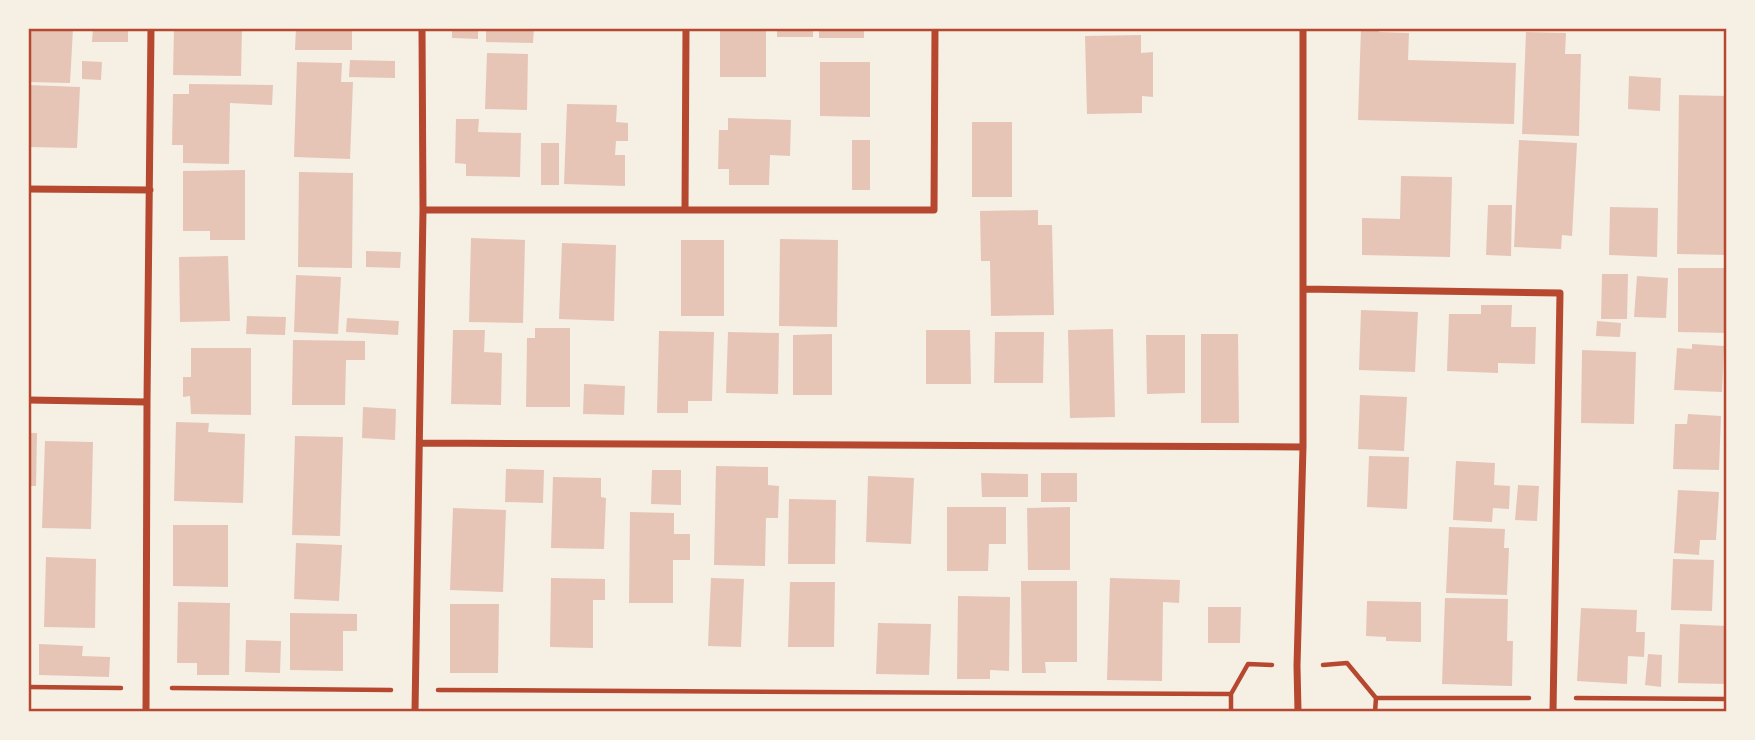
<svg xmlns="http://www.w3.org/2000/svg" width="1755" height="740" font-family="Cabin,sans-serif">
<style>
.building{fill:#e6c5b7}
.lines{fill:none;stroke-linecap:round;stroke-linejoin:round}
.path{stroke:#b5482f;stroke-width:4.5}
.minor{stroke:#b5482f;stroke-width:7}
.neatline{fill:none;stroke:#b5482f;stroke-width:2.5}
</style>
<rect width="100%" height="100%" fill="#f6efe4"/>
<path class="building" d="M 28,28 L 73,29 L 70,83 L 28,82 Z
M 93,28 L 128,28 L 128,42 L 92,42 Z
M 174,28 L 242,28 L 241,76 L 173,75 Z
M 296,28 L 352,28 L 352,50 L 295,50 Z
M 452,28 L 478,28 L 478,39 L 452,38 Z
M 486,28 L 534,28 L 533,43 L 486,42 Z
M 777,28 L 813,28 L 813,37 L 777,37 Z
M 819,28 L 864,28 L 864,38 L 819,38 Z
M 1361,28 L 1379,28 L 1379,32 L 1409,33 L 1408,60 L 1516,63 L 1514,124 L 1358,120 Z
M 720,29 L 766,30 L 766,77 L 720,77 Z
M 1526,32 L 1566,33 L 1565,54 L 1581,54 L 1579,136 L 1522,134 Z
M 1141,35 L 1141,53 L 1153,52 L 1153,97 L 1142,96 L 1142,113 L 1087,114 L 1085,36 Z
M 487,53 L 528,54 L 527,110 L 485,109 Z
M 350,60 L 395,61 L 395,78 L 349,77 Z
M 82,61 L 102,62 L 101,80 L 82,79 Z
M 297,62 L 342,63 L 341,82 L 353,82 L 350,159 L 294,157 Z
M 820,62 L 870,62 L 870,117 L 820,116 Z
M 1629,76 L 1661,78 L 1660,111 L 1628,109 Z
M 189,84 L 273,85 L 272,105 L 230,103 L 229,164 L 183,163 L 183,145 L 172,145 L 173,94 L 189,94 Z
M 28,85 L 80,87 L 77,148 L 28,147 Z
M 1679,95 L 1727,96 L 1727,255 L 1677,254 Z
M 567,104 L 617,105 L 616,122 L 628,123 L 628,141 L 616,141 L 615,155 L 625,155 L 625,186 L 564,184 Z
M 728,118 L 791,120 L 790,156 L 770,155 L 769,185 L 729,185 L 729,169 L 718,169 L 719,130 L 728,130 Z
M 456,119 L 479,119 L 478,132 L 521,133 L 520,177 L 466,176 L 466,164 L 455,163 Z
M 972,122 L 1012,122 L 1012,197 L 972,197 Z
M 852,140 L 870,140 L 870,190 L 852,190 Z
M 1519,140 L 1577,143 L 1572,236 L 1562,235 L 1561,249 L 1514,247 Z
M 541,143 L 559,143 L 559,185 L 541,185 Z
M 245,170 L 245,240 L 210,240 L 210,231 L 183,231 L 183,171 Z
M 299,172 L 353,173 L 352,268 L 298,267 Z
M 1401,176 L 1452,177 L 1450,257 L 1362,255 L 1362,218 L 1400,219 Z
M 1488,205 L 1512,205 L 1511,256 L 1486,255 Z
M 1610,207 L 1658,208 L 1657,257 L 1609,255 Z
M 1038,210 L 1038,225 L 1052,225 L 1054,315 L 991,316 L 990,261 L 981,261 L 980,211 Z
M 471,238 L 525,240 L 523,323 L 469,322 Z
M 780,239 L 838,240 L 837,327 L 779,326 Z
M 681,240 L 724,240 L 724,316 L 681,316 Z
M 562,243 L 616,245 L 614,321 L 559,319 Z
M 366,251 L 401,252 L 400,268 L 366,267 Z
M 228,256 L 230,321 L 180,322 L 179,257 Z
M 1678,268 L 1727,268 L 1727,333 L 1678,332 Z
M 1602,274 L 1628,274 L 1627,319 L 1601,319 Z
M 296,275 L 341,277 L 338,334 L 294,332 Z
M 1637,276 L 1668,278 L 1666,318 L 1634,317 Z
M 1481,305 L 1512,305 L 1511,327 L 1536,327 L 1535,364 L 1498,363 L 1498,373 L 1447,371 L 1449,314 L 1481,314 Z
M 1361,310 L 1418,312 L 1415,372 L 1359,370 Z
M 247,316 L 286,317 L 285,335 L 246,334 Z
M 347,318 L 399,321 L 398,335 L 346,332 Z
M 1597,321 L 1621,323 L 1620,337 L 1596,336 Z
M 535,328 L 570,328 L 570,407 L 526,407 L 527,338 L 535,338 Z
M 1113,329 L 1115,417 L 1070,418 L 1068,330 Z
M 453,330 L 485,330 L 484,352 L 502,353 L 501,405 L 451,404 Z
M 926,330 L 970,330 L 971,384 L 926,384 Z
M 659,331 L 714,332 L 712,401 L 688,401 L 688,413 L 657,413 Z
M 728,332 L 779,333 L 778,394 L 726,393 Z
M 995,332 L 1044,332 L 1043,383 L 994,383 Z
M 832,334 L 832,395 L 793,395 L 793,335 Z
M 1201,334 L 1238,334 L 1239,423 L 1201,423 Z
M 1146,335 L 1185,335 L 1185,393 L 1147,394 Z
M 293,340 L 365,341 L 365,360 L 346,360 L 345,405 L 292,405 Z
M 1692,344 L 1724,346 L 1722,392 L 1674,390 L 1677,348 L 1692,349 Z
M 191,348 L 251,348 L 251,415 L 191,414 L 190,396 L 183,397 L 183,377 L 191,377 Z
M 1582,350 L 1636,352 L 1634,424 L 1581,423 Z
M 584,384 L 625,386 L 624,415 L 583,414 Z
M 1360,395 L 1407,397 L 1404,451 L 1358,449 Z
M 363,407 L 396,409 L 395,440 L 362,438 Z
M 1688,414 L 1721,416 L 1719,470 L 1673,469 L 1675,424 L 1687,424 Z
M 176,422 L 209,423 L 208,432 L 245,434 L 243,503 L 174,501 Z
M 28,433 L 37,433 L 36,486 L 28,486 Z
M 295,436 L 343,437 L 340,536 L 292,535 Z
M 45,441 L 93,442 L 91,529 L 42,528 Z
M 1369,456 L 1409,457 L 1407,509 L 1367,507 Z
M 1456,461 L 1495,463 L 1494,485 L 1510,486 L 1509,509 L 1493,508 L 1492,522 L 1453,520 Z
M 716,466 L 768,467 L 768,485 L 779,486 L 778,518 L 766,518 L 765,566 L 714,565 Z
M 506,469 L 544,470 L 543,503 L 505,502 Z
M 652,470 L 681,470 L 681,505 L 651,504 Z
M 981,473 L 1028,474 L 1028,497 L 982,497 Z
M 1041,473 L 1077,473 L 1077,502 L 1041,502 Z
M 868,476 L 914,478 L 911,544 L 866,542 Z
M 553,477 L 601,478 L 601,497 L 606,498 L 604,549 L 551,548 Z
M 1518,485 L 1539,486 L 1537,521 L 1515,520 Z
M 1678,490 L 1719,492 L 1716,540 L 1700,540 L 1699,555 L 1674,553 Z
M 789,499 L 836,500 L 835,564 L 788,564 Z
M 947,507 L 1006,507 L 1006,544 L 989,544 L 988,571 L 947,571 Z
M 1070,507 L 1070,570 L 1028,570 L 1027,508 Z
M 453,508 L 506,510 L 503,592 L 450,590 Z
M 630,512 L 674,513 L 674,534 L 690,534 L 690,560 L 673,560 L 673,603 L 629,603 Z
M 173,525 L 228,525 L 228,587 L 173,586 Z
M 1449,527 L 1505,529 L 1504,548 L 1509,548 L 1507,595 L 1446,593 Z
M 296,543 L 342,545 L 339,601 L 294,599 Z
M 46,557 L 96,559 L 95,628 L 44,627 Z
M 1673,559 L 1714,560 L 1712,611 L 1671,610 Z
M 551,578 L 605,579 L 605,600 L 593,600 L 593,648 L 550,647 Z
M 711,578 L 744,579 L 741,647 L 708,646 Z
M 1110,578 L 1180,580 L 1179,603 L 1163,602 L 1162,681 L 1107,680 Z
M 1021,581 L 1077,581 L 1077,662 L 1045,662 L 1046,673 L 1022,673 Z
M 790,582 L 835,582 L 834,647 L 788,647 Z
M 958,596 L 1010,597 L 1009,671 L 990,670 L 990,679 L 957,679 Z
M 1445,598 L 1508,599 L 1507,641 L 1513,641 L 1512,686 L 1442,684 Z
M 1367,601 L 1421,602 L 1421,642 L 1386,641 L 1386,637 L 1366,636 Z
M 178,602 L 230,603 L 229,675 L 197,675 L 197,663 L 177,663 Z
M 450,604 L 499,604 L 498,673 L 450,673 Z
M 1208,607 L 1241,607 L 1240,643 L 1208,643 Z
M 1581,608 L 1637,610 L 1636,632 L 1645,632 L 1644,657 L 1628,656 L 1627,684 L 1577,681 Z
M 290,613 L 357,614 L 357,631 L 343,631 L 343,671 L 290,670 Z
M 878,623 L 931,624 L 929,675 L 876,674 Z
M 1680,624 L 1727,626 L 1727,684 L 1678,683 Z
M 246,640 L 281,641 L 280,673 L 245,672 Z
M 39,644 L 83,646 L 82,656 L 110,657 L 109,677 L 39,675 Z
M 1648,654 L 1662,655 L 1661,687 L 1645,685 Z"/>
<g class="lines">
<path class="path" d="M 1323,665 L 1347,663 L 1376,698 L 1375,712
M 28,687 L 121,688
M 172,688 L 391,690
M 438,690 L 1231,694 L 1248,664 L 1272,665
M 1231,694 L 1231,712
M 1376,698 L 1529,698
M 1576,698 L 1727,699"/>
<path class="minor" d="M 28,189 L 150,190
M 423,210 L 934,210 L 935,28
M 685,210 L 686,28
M 1303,289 L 1560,293 L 1553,712
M 28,400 L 147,402
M 420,443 L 1303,447
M 146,712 L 147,402 L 151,28
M 415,712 L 423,210 L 422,28
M 1298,712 L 1297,666 L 1303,447 L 1303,28"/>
</g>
<rect width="1755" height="740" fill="none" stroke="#f6efe4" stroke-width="60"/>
<rect x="30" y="30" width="1695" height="680" class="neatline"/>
</svg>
